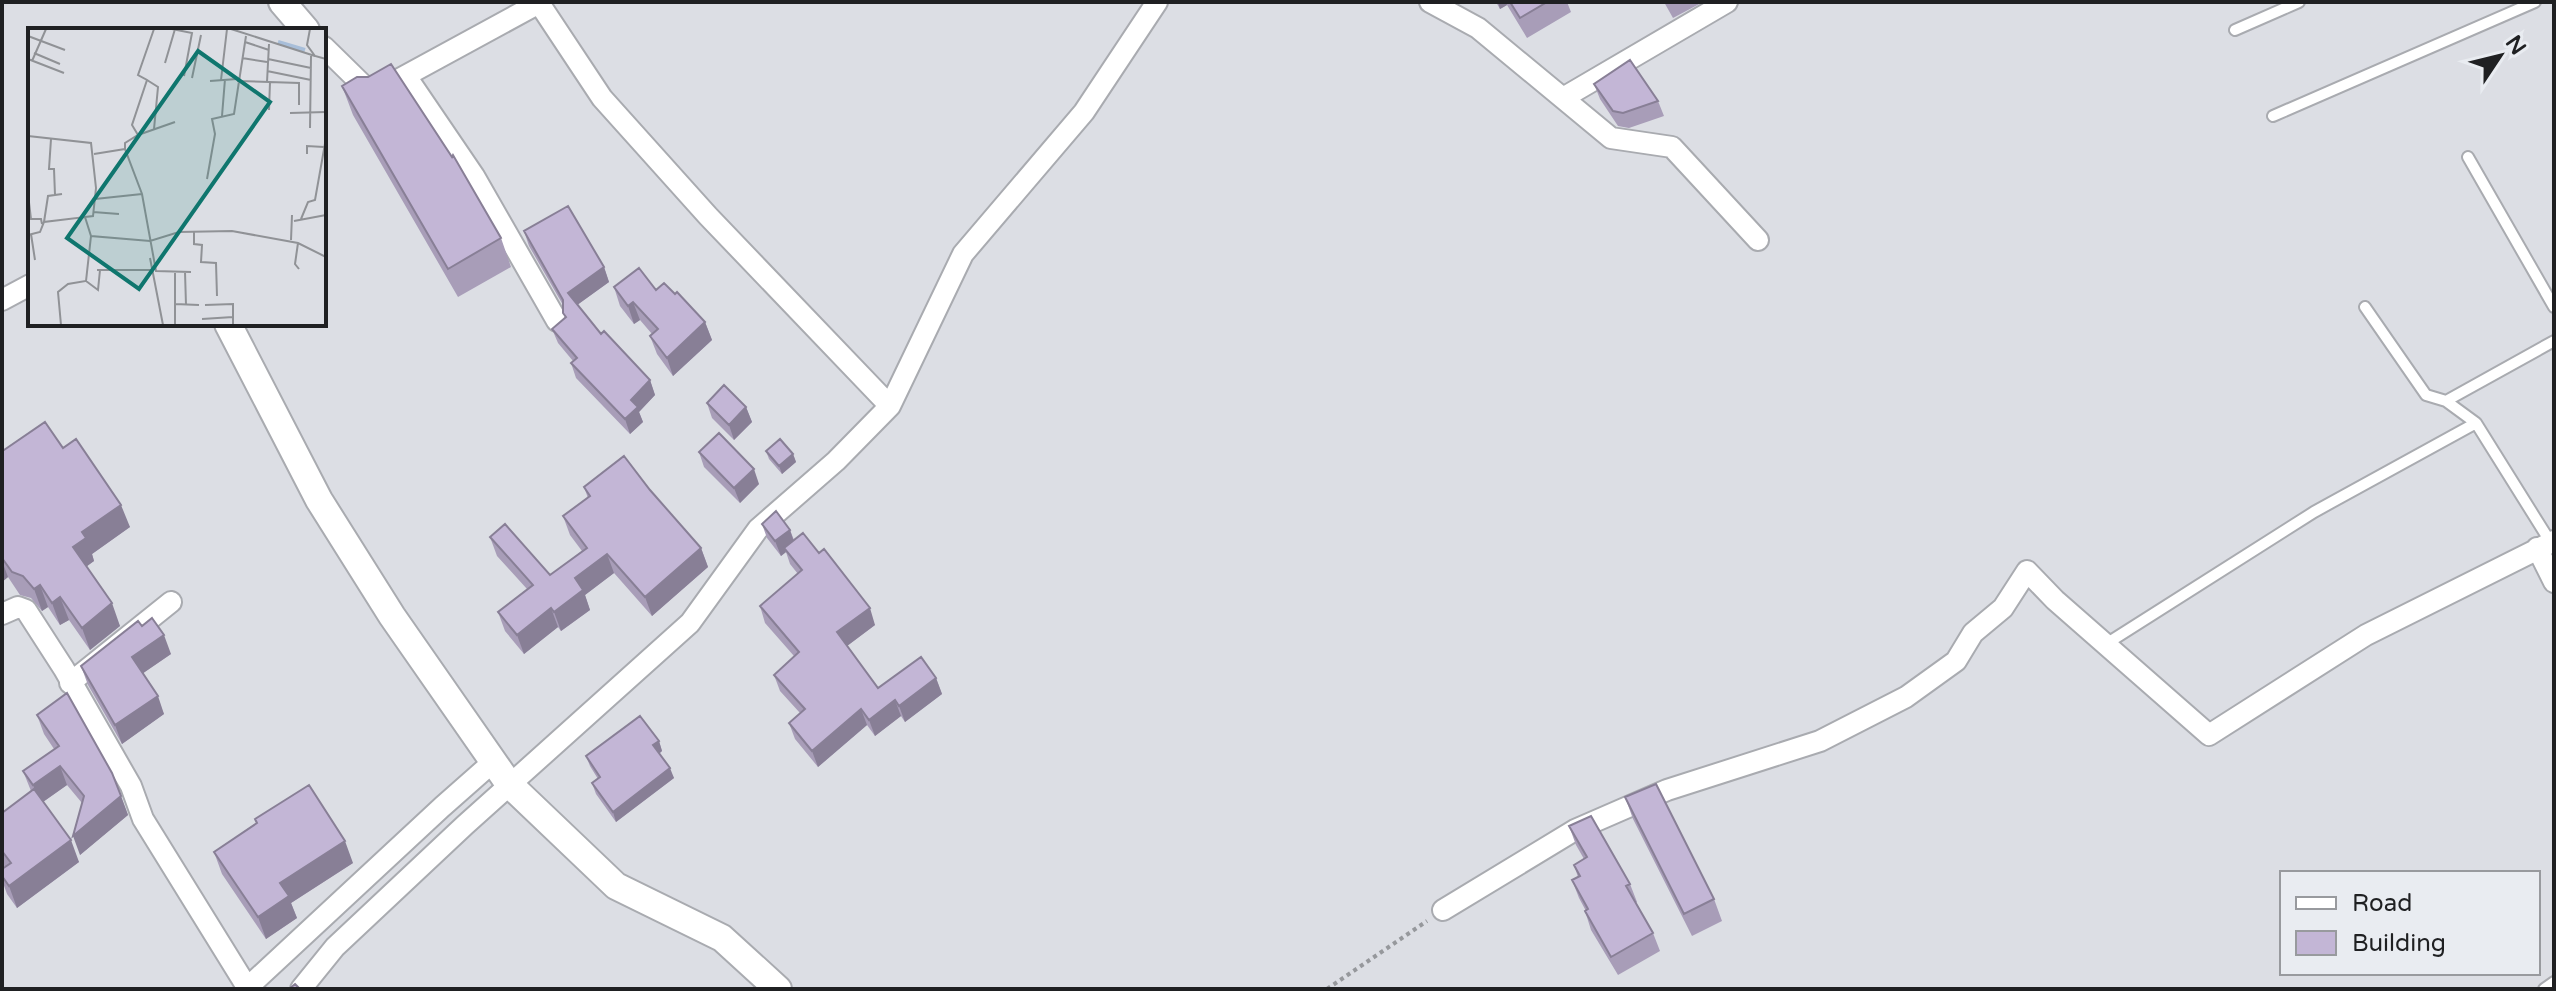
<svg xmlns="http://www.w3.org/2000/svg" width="2556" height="991" font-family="'Varela Round',sans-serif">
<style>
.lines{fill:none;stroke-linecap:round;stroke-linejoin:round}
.service-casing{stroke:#a9abb0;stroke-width:14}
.minor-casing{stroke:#a9abb0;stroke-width:24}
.tertiary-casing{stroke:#a9abb0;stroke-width:30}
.path{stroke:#96989c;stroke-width:4;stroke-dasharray:4 4;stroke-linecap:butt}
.service{stroke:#fff;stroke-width:10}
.minor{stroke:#fff;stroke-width:20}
.tertiary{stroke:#fff;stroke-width:26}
.wall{fill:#a89db8}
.shaded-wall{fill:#887f96}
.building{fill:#c3b6d6;stroke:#887f96;stroke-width:2}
.inset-river{fill:none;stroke:#a8bed9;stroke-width:4}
.inset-road{fill:none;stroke:#909296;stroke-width:2}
.view{fill:#0f766e;fill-opacity:0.15;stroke:#0f766e;stroke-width:4}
.inset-edge{fill:none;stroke:#1f2022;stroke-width:4}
</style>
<rect width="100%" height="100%" fill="#dcdee4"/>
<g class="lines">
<g class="service-casing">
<path id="service" d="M 2235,30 L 2299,2
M 2273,116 L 2535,2
M 2468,157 L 2554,307
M 2365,307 L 2426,395 L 2446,401 L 2476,423 L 2551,543
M 2446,401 L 2554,341
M 2106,644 L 2314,512 L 2476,423
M 2544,989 L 2554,982"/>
</g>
<g class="minor-casing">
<path id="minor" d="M 1430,2 L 1478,28 L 1611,138 L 1672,147 L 1758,240
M 539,3 L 602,98 L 708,216 L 890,406
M 324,47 L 372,94 L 541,2
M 406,76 L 474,176 L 557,321
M 1563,98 L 1727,2
M 2,300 L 30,285
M 2537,548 L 2554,582
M 2,614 L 18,607 L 26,610 L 64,669 L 131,786 L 143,819 L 247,987
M 70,683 L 171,602
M 1443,910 L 1575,830 L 1667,790 L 1820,741 L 1906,697 L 1956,661 L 1973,633 L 2003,608 L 2027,571 L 2055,600 L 2209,735 L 2366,635 L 2554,541
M 246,989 L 442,807 L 493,762
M 301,989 L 335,947 L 465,825 L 690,623 L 758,529 L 836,461 L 890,406 L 963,254 L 1084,112 L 1157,2"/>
</g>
<g class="tertiary-casing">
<path id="tertiary" d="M 282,2 L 306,30
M 228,324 L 319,500 L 392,616 L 509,784 L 616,886 L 722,938 L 778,989"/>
</g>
<path class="path" d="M 1327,989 L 1427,921"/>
<use href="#service" class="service"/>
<use href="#minor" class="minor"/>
<use href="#tertiary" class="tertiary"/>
</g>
<path class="wall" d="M 1496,2 L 1567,2 L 1571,12 L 1527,38 L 1507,5 L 1500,9 Z
M 1664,2 L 1703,2 L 1673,18 Z
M 1594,84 L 1658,101 L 1664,116 L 1629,128 L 1618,126 L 1600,99 Z
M 342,86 L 501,238 L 511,267 L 458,297 L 353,115 Z
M 524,231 L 604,267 L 609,282 L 577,305 L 601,334 L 650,380 L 655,395 L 639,412 L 643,422 L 630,434 L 576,378 L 571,363 L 573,361 L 558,343 L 552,329 L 565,318 L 563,313 L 563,305 L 529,246 Z
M 614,287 L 656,290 L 675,294 L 705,322 L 712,340 L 673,376 L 657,354 L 650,336 L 652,334 L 640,320 L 634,324 L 620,306 Z
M 707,403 L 746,407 L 752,422 L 734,440 L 712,418 Z
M 2,448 L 4,450 L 63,448 L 130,527 L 92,554 L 94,561 L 86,566 L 120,626 L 90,650 L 69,620 L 60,625 L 48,607 L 42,611 L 31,598 L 20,595 L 8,577 L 2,582 Z
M 766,451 L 793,454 L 796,462 L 782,474 L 769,459 Z
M 699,452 L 759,484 L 740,503 L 704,467 Z
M 584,487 L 650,490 L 701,548 L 708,567 L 652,616 L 614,573 L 585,595 L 590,610 L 561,631 L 558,627 L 524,654 L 505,631 L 498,612 L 527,589 L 497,556 L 490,537 L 550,575 L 582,551 L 570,535 L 563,516 L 588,498 Z
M 762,524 L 790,530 L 794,540 L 875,625 L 847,646 L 878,688 L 936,678 L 942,694 L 905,722 L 901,716 L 875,736 L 867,725 L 818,767 L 795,739 L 789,723 L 800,713 L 780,691 L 774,675 L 794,656 L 765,623 L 760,606 L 798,574 L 790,564 L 786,552 L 781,556 L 767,538 Z
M 142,626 L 171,654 L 143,673 L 164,714 L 122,744 L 88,685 L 81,666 Z
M 37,715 L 112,773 L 128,815 L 80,855 L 82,803 L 67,785 L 43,802 L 79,862 L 17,908 L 7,894 L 2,880 L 2,869 L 5,867 L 2,863 L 2,813 L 31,791 L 23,771 L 54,749 L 44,734 Z
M 659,741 L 662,751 L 659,754 L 674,778 L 616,822 L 596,794 L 592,783 L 598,779 L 590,766 L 586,756 Z
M 1625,797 L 1714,899 L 1722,921 L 1692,936 L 1633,819 Z
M 255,819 L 353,863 L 291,903 L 297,918 L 266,939 L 222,874 L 214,852 L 256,823 Z
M 1569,826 L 1630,884 L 1637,902 L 1636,903 L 1653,933 L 1660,951 L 1618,975 L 1591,930 L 1585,911 L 1586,911 L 1579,898 L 1572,880 L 1578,877 L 1574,865 L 1584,859 L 1576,845 Z"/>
<path class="shaded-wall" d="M 1498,2 L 1506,2 L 1507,5 L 1500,9 Z
M 604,267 L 609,282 L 573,308 L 568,293 Z
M 633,302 L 640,320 L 634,324 L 628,306 Z
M 705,322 L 712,340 L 673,376 L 667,358 Z
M 650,380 L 655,395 L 639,412 L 643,422 L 630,434 L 625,419 L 631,400 Z
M 746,407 L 752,422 L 734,440 L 729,425 Z
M 793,454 L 796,462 L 782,474 L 779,466 Z
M 754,469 L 759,484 L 740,503 L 734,488 Z
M 121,505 L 130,527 L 92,554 L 94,561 L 82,570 L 73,547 L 82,532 Z
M 790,530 L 795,545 L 784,548 L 786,552 L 781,556 L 775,541 Z
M 701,548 L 708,567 L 652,616 L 645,597 Z
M 607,554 L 614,573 L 585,595 L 590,610 L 561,631 L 554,612 L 575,578 Z
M 2,561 L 8,577 L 2,582 Z
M 40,585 L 48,607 L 42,611 L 34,589 Z
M 60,597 L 69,620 L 60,625 L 52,603 Z
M 112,603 L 120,626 L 90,650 L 82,628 Z
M 551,608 L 558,627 L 524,654 L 517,635 Z
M 870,608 L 875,625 L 843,649 L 837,632 Z
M 164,635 L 171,654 L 139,676 L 132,657 Z
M 936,678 L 942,694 L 905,722 L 899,706 Z
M 158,696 L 164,714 L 122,744 L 115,725 Z
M 895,700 L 901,716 L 875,736 L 869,720 Z
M 861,709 L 867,725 L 818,767 L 812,751 Z
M 659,741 L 662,751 L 657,755 L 653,745 Z
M 60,766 L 67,785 L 40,804 L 33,785 Z
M 670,768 L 674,778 L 616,822 L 613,812 Z
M 121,796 L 128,815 L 80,855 L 73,836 Z
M 71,840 L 79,862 L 17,908 L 9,886 Z
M 345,841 L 353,863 L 291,903 L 297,918 L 266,939 L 258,917 L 280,883 Z"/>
<path class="building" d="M 1510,2 L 1547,2 L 1520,18 Z
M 1630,60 L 1658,101 L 1623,113 L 1613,111 L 1594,84 Z
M 391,64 L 452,157 L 453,155 L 501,238 L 448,269 L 342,86 L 357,77 L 368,77 Z
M 568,206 L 604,267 L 568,293 L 601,334 L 604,331 L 650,380 L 631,400 L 638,407 L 625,419 L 571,363 L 577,358 L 552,329 L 566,317 L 563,313 L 563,300 L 524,231 Z
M 639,268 L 656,290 L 664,283 L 675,294 L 677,292 L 705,322 L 667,358 L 650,336 L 658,329 L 633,302 L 628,306 L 614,287 Z
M 724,385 L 746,407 L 729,425 L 707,403 Z
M 45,422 L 63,448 L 76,439 L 121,505 L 82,532 L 86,538 L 73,547 L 112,603 L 82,628 L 60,597 L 52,603 L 40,585 L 34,589 L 23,576 L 12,572 L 2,558 L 2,448 L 4,450 Z
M 719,433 L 754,469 L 734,488 L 699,452 Z
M 780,439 L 793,454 L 779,466 L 766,451 Z
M 624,456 L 650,490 L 701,548 L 645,597 L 607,554 L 575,578 L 583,590 L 554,612 L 551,608 L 517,635 L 498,612 L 533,585 L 490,537 L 505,524 L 550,575 L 587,548 L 563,516 L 590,496 L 584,487 Z
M 776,511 L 790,530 L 775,541 L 762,524 Z
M 803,533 L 819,553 L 824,549 L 870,608 L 837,632 L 878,688 L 921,657 L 936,678 L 899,706 L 895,700 L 869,720 L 861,709 L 812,751 L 789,723 L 805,709 L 774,675 L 799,652 L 760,606 L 802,570 L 784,548 Z
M 152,618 L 164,635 L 132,657 L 158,696 L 115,725 L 81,666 L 138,621 L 142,626 Z
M 67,693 L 112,773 L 121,796 L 73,836 L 84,796 L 60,766 L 33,785 L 23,771 L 59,746 L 37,715 Z
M 640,716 L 659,741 L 653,745 L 670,768 L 613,812 L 592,783 L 600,777 L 586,756 Z
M 1656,784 L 1714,899 L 1684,914 L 1625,797 Z
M 309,785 L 345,841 L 280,883 L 289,896 L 258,917 L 214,852 L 257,823 L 255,819 Z
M 34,789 L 71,840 L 9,886 L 2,876 L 2,869 L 11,863 L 2,851 L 2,813 Z
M 1591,816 L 1630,884 L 1626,886 L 1653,933 L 1611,957 L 1585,911 L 1588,909 L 1572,880 L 1580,876 L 1574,865 L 1587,857 L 1569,826 Z
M 295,984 L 300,989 L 289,989 Z"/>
<g transform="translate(28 28)">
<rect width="298" height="298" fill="#dcdee4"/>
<path class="inset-river" d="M 250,14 L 277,22"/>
<path class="inset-road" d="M 144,1 L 164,5 L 156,48M 203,1 L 287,28M 282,1 L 279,17 L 287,28 L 298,31M 0,8 L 37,22M 217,14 L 241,22M 6,25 L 32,36M 214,30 L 239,34M 0,31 L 36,45M 240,31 L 283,40M 4,33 L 18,1M 137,35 L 147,1M 239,43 L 283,52M 164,50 L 173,7M 119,52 L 130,59 L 126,101M 193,52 L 199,1M 182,53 L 209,51M 209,53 L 271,55 L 271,77M 239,54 L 241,16M 241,82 L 242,54M 262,85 L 298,84M 194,88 L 197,51M 147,94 L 110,107 L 97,115 L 97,121 L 114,166 L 128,243 L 163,244M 282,100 L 283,28M 110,107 L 104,97 L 119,52 L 110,47 L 126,1M 0,108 L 63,115 L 68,160 L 65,188 L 57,189M 23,111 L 21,141 L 26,141 L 27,167M 66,126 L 97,121M 279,126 L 279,118 L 296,119M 179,151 L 187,106 L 184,91 L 206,86 L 218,8M 0,166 L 3,191 L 13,191 L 14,196M 67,171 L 114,166M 65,184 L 91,186M 273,191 L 280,174 L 287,172 L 298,110M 266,193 L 298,187M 16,194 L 20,168 L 34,166M 166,203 L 166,216 L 174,217 L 173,234 L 188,235 L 189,268M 3,206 L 7,232M 0,207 L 12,204 L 16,194 L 57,189 L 63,208 L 122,213 L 151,204 L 204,203 L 270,215 L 298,229M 263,212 L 264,187M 270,215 L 267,236 L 271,241M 122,230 L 135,297M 69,242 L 124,242M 147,243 L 147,297M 157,244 L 158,277M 58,253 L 70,262 L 72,242M 147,276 L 171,277M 177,277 L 205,276 L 205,297M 174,291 L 205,289M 33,297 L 30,264 L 40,256 L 58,253 L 63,208"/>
<path class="view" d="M 170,23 L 242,74 L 111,261 L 39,210 Z"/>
<rect width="298" height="298" class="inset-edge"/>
</g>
<rect width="2556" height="991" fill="none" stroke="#1f2022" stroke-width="8"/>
<rect x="2280" y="871" width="260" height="104" fill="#e9ecf1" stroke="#989a9e" stroke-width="2"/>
<rect x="2296" y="897" width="40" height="12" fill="#ffffff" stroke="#989a9e" stroke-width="2"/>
<text x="2352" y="911" font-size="24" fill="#1f2022">Road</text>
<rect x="2296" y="931" width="40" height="24" fill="#c3b6d6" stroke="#989a9e" stroke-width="2"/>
<text x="2352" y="951" font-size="24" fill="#1f2022">Building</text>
<g transform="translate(2500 56) rotate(55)" stroke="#e9ecf1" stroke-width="6" paint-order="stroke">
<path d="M0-6L14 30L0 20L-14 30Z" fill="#1f2022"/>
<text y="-12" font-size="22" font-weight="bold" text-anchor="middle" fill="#1f2022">N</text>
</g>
</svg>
